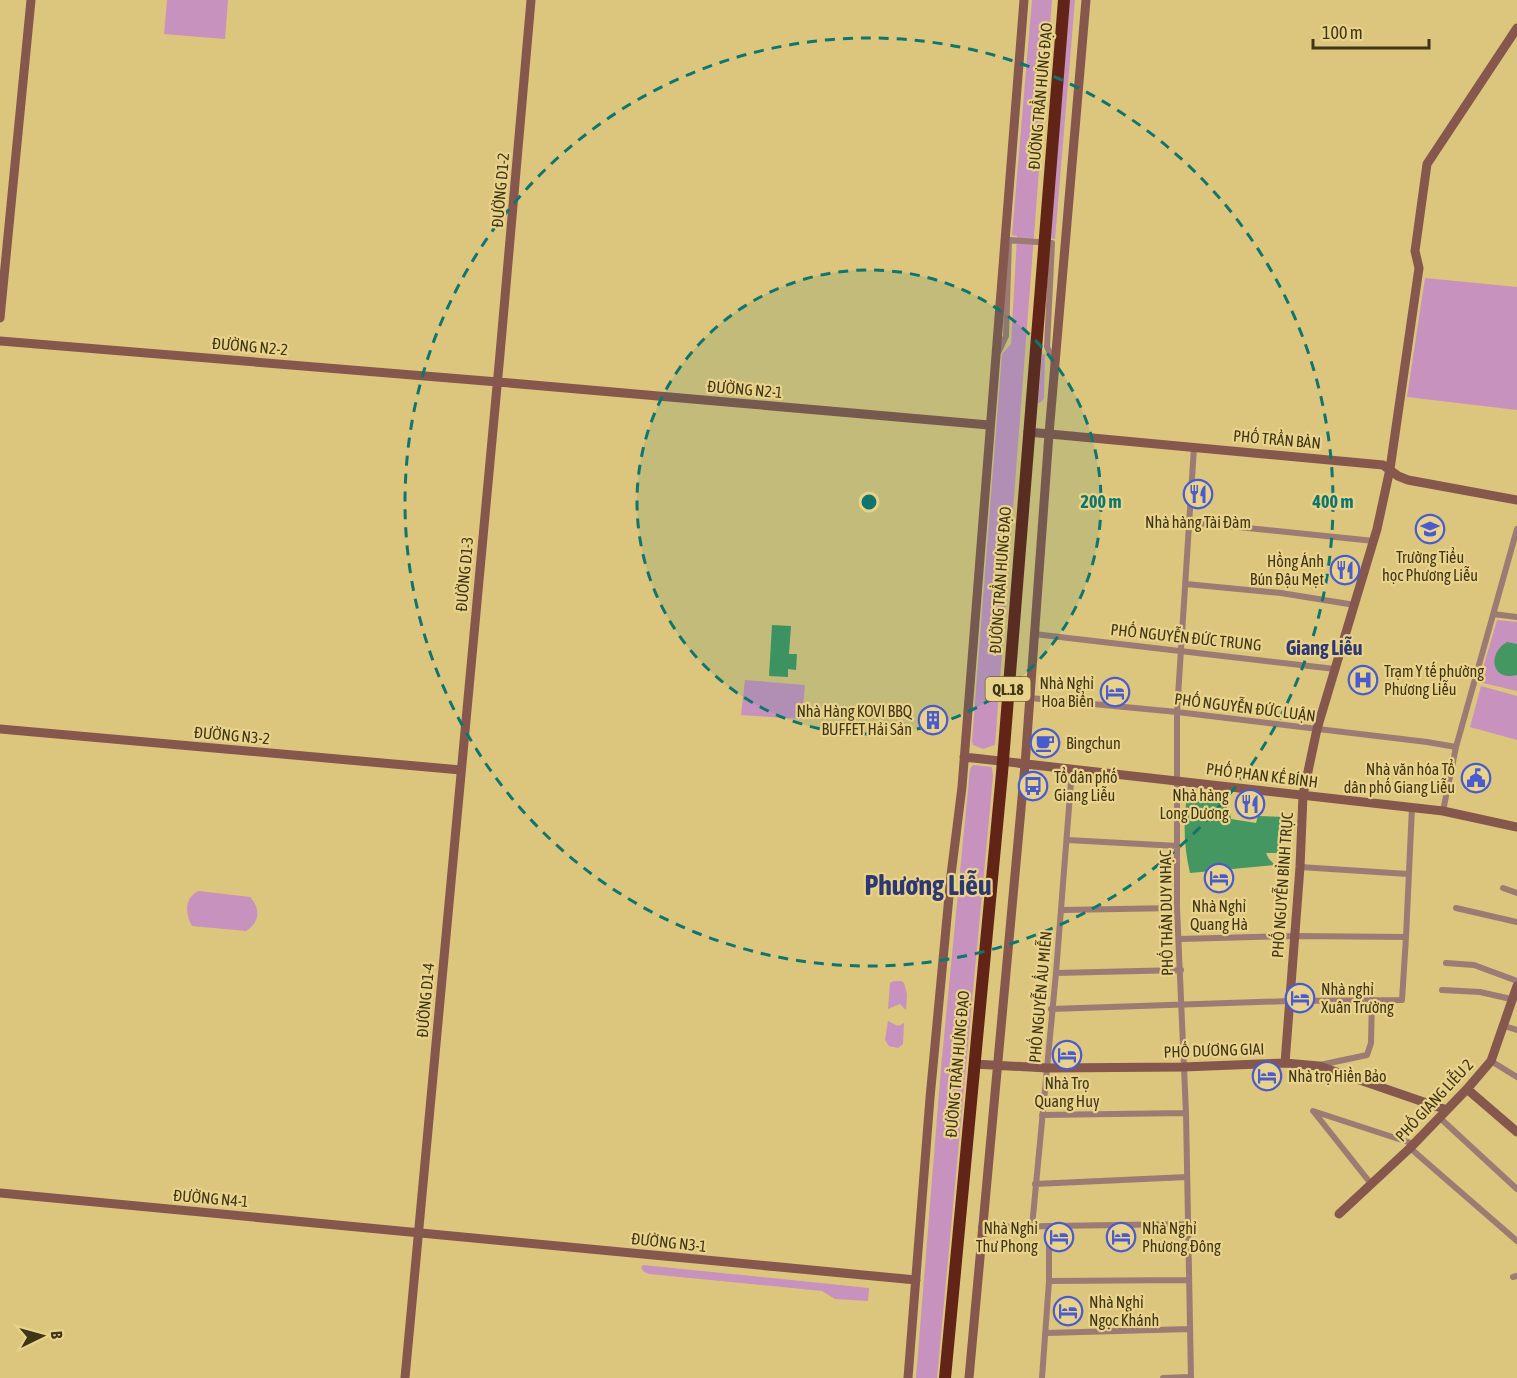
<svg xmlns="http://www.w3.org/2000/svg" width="1517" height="1378" font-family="'Asap Condensed',sans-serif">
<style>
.green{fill:#c892be}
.water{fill:#449760}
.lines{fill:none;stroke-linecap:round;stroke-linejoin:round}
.street{stroke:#9c7b74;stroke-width:6}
.secondary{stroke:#85574d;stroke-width:9}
.highway{stroke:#632418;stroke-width:12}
.ring{fill:none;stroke:#0f766e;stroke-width:3;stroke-dasharray:10 8}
.labels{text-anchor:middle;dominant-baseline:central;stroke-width:4.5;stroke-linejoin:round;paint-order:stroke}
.shield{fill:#e9d28a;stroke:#72643a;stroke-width:1.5}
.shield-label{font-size:15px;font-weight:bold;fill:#3f3517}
.street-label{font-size:16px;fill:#3f3517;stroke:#e9d28a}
.poi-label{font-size:16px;fill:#3f3517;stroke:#e9d28a;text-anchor:start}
.quarter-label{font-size:20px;font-weight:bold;fill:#2d3872;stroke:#e9d28a}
.town-label{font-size:28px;font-weight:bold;fill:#2d3872;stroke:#e9d28a}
.centre{fill:#0f766e;stroke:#e9d28a;stroke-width:3}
.ring-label{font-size:18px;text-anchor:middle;font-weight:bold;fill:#0f766e;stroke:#e9d28a;stroke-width:4.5;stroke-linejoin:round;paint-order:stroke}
</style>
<rect width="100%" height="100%" fill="#dcc57d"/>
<path class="green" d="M 167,0 L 228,0 L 225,39 L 164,34 Z
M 1032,0 L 1052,0 L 995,745 L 983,749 L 973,745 L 972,741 L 1002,354 L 1011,344 L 1017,236 L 1012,235 Z
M 1070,0 L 1075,0 L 1055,239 L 1049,238 Z
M 1425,278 L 1517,287 L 1517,410 L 1407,397 Z
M 1045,354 L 1044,398 L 1041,402 L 1038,403 L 1042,355 Z
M 1497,620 L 1517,622 L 1517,691 L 1479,682 Z
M 745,680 L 805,685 L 802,719 L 741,715 Z
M 1481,686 L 1517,696 L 1517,740 L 1470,727 Z
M 973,765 L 992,767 L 993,776 L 937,1378 L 916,1378 L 941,1068 L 970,769 Z
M 199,891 L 250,897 C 261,909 260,922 246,931 L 192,926 C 185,914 184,897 199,891 Z
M 894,981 L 901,981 L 904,983 L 907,994 L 906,1010 L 900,1004 L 888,1009 L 890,983 Z
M 888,1021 L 898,1026 L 904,1023 L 903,1044 L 898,1048 L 889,1046 L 885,1040 Z
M 643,1265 L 869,1288 L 868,1301 L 835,1299 L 822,1291 L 649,1274 L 644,1272 L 641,1268 Z"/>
<path class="water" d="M 772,625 L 791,626 L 789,654 L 797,654 L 796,670 L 788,669 L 788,677 L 769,676 Z
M 1507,642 L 1517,644 L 1517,675 C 1491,682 1487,653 1507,642 Z
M 1187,797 L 1229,802 L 1225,812 L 1230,813 L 1231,819 L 1256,823 L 1258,816 L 1288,817 L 1281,853 L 1266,853 L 1269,859 L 1275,865 L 1190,873 C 1184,848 1183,822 1187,797 Z"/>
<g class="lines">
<path class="street" d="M 999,351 L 1006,336 L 1009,240 L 1052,243 L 1047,347 L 1054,362
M 1189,522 L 1374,541
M 1186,584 L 1281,593 L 1355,605
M 1493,614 L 1517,617
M 1034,634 L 1335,669
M 1030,698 L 1177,712 L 1427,742 L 1456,747
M 1443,811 L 1456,747 L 1517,529
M 1067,840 L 1178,846
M 1300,867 L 1408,874
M 1503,888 L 1517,893
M 1456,908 L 1517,922
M 1061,910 L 1177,908
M 1179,939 L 1295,936 L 1406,937 L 1412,807
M 1446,963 L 1474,965 L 1517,981
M 1056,973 L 1181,970
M 1442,990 L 1480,992 L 1511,999
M 1051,1009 L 1289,1001 L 1402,1000 L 1406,937
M 1504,1026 L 1517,1030
M 1491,1061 L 1517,1077
M 1320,1065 L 1367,1055 L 1371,1043 L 1372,999
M 1313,1111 L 1414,1144
M 1314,1112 L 1372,1185
M 1042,1115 L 1186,1113
M 1440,1118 L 1517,1189
M 1410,1148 L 1517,1241
M 1035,1184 L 1187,1177
M 981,1227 L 1187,1224
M 1032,1227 L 1056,973 L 1072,769
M 1513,1277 L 1517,1276
M 1049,1281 L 1189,1280
M 1046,1333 L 1190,1329
M 1042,1378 L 1049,1281 L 1049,1226
M 1163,1378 L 1191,1377
M 1191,1378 L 1186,1113 L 1177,908 L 1177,712 L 1194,447"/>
<path class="secondary" d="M 0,318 L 31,0
M 0,341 L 498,382 L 989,425
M 1028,432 L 1383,465 L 1398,476 L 1408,480 L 1517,500
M 0,729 L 461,770
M 964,757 L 1443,811 L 1517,827
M 1285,1063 L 1300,867 L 1303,795 L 1317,729 L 1377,529 L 1390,469 L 1419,268 L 1415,251 L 1427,164 L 1517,28
M 974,1064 L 1047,1068 L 1183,1067 L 1285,1063 L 1319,1066 L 1447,1110
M 1467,1089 L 1517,1132
M 0,1193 L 916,1280
M 1339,1214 L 1410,1148 L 1467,1089 L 1491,1061 L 1517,986
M 405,1378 L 500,354 L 531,0
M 908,1378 L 930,1098 L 951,875 L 962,787 L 1024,0
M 969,1378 L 1025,765 L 1049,434 L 1086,0"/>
<path class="highway" d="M 945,1378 L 1002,773 L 1064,0"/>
</g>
<circle cx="869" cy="502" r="232" fill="#0f766e" fill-opacity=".12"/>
<g class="ring">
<circle cx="869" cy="502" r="232"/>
<circle cx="869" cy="502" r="464"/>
</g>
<defs>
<g id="restaurant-ring" transform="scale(1.5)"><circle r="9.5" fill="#e9d28a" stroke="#4a5bd0" stroke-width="1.5"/><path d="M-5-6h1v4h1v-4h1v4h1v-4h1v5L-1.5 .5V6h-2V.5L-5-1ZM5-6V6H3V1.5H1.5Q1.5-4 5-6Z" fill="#4a5bd0"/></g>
<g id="school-ring" transform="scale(1.5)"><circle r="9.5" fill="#e9d28a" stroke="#4a5bd0" stroke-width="1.5"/><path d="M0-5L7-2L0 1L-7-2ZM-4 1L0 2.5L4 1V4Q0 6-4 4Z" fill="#4a5bd0"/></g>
<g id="hospital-ring" transform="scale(1.5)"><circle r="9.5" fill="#e9d28a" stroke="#4a5bd0" stroke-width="1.5"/><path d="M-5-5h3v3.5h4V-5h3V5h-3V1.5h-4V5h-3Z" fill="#4a5bd0"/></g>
<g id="hotel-ring" transform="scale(1.5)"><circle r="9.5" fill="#e9d28a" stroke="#4a5bd0" stroke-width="1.5"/><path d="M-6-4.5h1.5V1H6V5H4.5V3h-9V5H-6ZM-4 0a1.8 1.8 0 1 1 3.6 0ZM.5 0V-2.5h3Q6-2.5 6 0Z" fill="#4a5bd0"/></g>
<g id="building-ring" transform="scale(1.5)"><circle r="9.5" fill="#e9d28a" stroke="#4a5bd0" stroke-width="1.5"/><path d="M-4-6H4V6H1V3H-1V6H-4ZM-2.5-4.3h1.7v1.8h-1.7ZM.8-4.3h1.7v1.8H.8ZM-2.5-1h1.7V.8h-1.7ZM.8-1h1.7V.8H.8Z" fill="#4a5bd0"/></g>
<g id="cafe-ring" transform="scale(1.5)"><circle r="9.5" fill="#e9d28a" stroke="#4a5bd0" stroke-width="1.5"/><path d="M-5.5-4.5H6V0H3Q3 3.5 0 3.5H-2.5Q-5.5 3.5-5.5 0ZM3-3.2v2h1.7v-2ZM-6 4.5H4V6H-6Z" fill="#4a5bd0"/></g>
<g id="civic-ring" transform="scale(1.5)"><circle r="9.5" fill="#e9d28a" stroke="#4a5bd0" stroke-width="1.5"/><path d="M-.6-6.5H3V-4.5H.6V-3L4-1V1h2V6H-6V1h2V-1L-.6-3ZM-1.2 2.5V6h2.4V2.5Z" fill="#4a5bd0"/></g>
<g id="bus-ring" transform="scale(1.5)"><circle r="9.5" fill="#e9d28a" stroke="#4a5bd0" stroke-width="1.5"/><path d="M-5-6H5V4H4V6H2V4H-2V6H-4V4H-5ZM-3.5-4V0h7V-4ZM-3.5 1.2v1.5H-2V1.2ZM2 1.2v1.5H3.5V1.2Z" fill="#4a5bd0"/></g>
</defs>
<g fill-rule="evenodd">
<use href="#restaurant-ring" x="1198" y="494"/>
<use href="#school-ring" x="1430" y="529"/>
<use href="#restaurant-ring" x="1345" y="570"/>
<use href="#hospital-ring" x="1363" y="680"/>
<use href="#hotel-ring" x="1115" y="692"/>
<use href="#building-ring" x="933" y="720"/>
<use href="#cafe-ring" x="1045" y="743"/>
<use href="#civic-ring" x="1476" y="778"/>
<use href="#bus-ring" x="1033" y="786"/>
<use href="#restaurant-ring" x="1250" y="804"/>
<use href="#hotel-ring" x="1219" y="878"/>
<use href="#hotel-ring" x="1300" y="998"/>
<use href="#hotel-ring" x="1067" y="1055"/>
<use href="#hotel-ring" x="1267" y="1076"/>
<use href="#hotel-ring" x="1059" y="1237"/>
<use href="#hotel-ring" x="1121" y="1237"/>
<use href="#hotel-ring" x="1068" y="1311"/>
</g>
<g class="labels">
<rect class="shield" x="985.5" y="677" width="45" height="24" rx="4.5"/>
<g class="shield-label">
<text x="1008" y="689">QL.18</text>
</g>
<g class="street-label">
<text transform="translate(1040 96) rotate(-85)">ĐƯỜNG TRẦN HƯNG ĐẠO</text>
<text transform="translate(500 190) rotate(-85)">ĐƯỜNG D1-2</text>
<text transform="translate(250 346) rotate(5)">ĐƯỜNG N2-2</text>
<text transform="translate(745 389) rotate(5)">ĐƯỜNG N2-1</text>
<text transform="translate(1277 439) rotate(5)">PHỐ TRẦN BÀN</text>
<text transform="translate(464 574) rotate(-85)">ĐƯỜNG D1-3</text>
<text transform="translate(1000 580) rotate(-86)">ĐƯỜNG TRẦN HƯNG ĐẠO</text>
<text transform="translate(1186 637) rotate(6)">PHỐ NGUYỄN ĐỨC TRUNG</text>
<text transform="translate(1245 707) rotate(7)">PHỐ NGUYỄN ĐỨC LUẬN</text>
<text transform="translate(232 735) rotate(5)">ĐƯỜNG N3-2</text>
<text transform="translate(1262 775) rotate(7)">PHỐ PHAN KẾ BÍNH</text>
<text transform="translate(1282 885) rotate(-86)">PHỐ NGUYỄN BỈNH TRỤC</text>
<text transform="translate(1166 913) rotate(-91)">PHỐ THÂN DUY NHẠC</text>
<text transform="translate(1040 997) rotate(-85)">PHỐ NGUYỄN ẤU MIỄN</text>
<text transform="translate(425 1000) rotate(-85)">ĐƯỜNG D1-4</text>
<text transform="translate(1214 1050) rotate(-2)">PHỐ DƯƠNG GIAI</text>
<text transform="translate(957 1064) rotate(-85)">ĐƯỜNG TRẦN HƯNG ĐẠO</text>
<text transform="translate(1434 1100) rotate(-47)">PHỐ GIANG LIỄU 2</text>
<text transform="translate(211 1198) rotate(5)">ĐƯỜNG N4-1</text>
<text transform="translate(669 1242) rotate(6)">ĐƯỜNG N3-1</text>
</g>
<g class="poi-label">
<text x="1198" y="522" text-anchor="middle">Nhà hàng Tài Đàm</text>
<text x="1430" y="557" text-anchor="middle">Trường Tiểu<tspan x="1430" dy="18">học Phương Liễu</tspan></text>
<text x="1324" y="561" text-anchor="end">Hồng Ánh<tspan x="1324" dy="18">Bún Đậu Mẹt</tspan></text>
<text x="1384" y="671">Trạm Y tế phường<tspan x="1384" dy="18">Phương Liễu</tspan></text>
<text x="1094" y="683" text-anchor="end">Nhà Nghỉ<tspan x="1094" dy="18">Hoa Biển</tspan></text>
<text x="912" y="711" text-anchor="end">Nhà Hàng KOVI BBQ<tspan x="912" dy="18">BUFFET Hải Sản</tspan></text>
<text x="1066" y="743">Bingchun</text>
<text x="1455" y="769" text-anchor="end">Nhà văn hóa Tổ<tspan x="1455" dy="18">dân phố Giang Liễu</tspan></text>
<text x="1054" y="777">Tổ dân phố<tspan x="1054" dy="18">Giang Liễu</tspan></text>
<text x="1229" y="795" text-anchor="end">Nhà hàng<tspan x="1229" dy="18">Long Dương</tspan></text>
<text x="1219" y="906" text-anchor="middle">Nhà Nghỉ<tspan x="1219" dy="18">Quang Hà</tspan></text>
<text x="1321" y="989">Nhà nghỉ<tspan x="1321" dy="18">Xuân Trường</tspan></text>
<text x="1288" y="1076">Nhà trọ Hiền Bảo</text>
<text x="1067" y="1083" text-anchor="middle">Nhà Trọ<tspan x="1067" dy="18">Quang Huy</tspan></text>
<text x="1038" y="1228" text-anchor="end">Nhà Nghỉ<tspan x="1038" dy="18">Thư Phong</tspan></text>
<text x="1142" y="1228">Nhà Nghỉ<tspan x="1142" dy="18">Phương Đông</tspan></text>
<text x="1089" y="1302">Nhà Nghỉ<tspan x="1089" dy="18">Ngọc Khánh</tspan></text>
</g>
<g class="quarter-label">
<text x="1324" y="647">Giang Liễu</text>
</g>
<g class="town-label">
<text x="928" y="885">Phương Liễu</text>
</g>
</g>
<circle cx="869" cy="502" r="9" class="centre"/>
<g class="ring-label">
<text x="1101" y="508">200 m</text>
<text x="1333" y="508">400 m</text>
</g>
<g transform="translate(42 1336) rotate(85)" stroke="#e9d28a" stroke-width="4.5" paint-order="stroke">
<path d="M0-4.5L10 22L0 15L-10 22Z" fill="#3f3517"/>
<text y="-9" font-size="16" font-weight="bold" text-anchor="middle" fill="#3f3517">B</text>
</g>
<path d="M1313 39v9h116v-9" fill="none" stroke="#3f3517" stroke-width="3"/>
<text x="1322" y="39" font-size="18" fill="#3f3517" stroke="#e9d28a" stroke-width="4.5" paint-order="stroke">100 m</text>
</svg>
